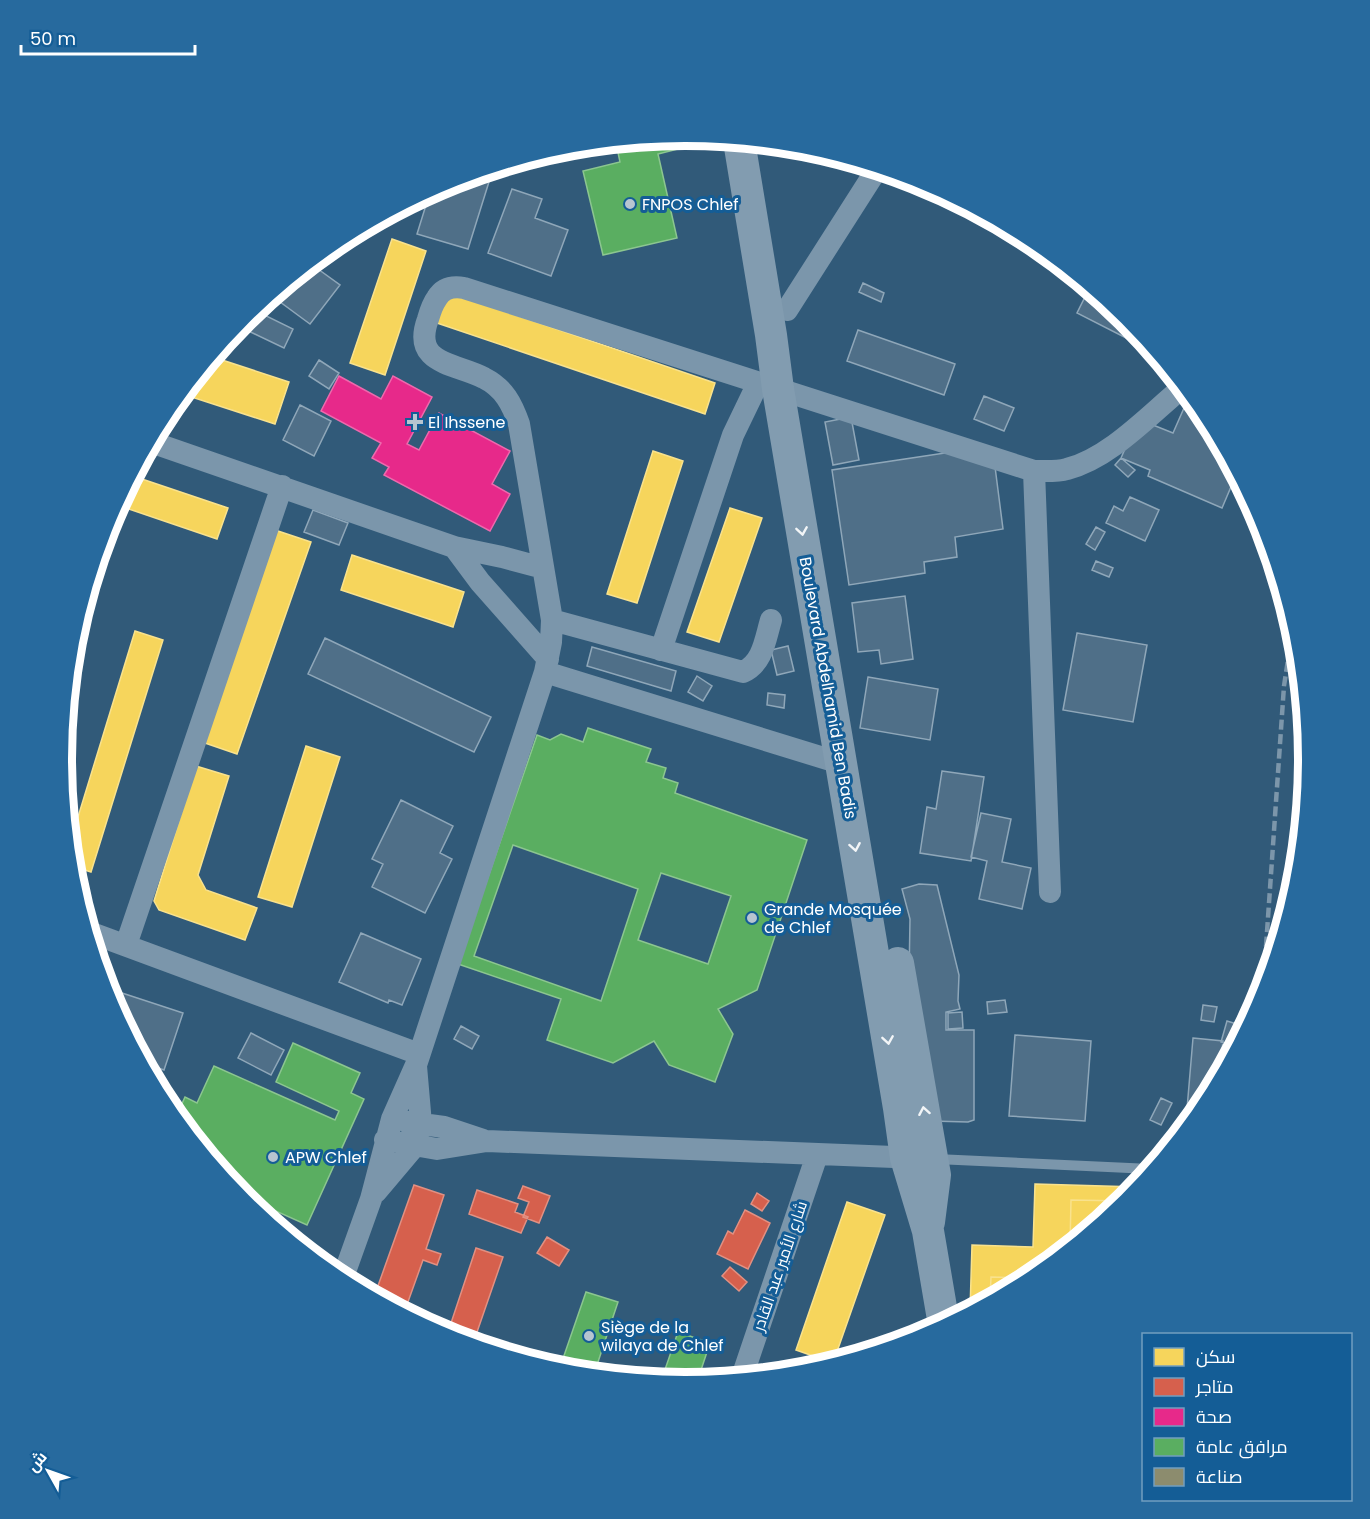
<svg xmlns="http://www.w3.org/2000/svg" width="1370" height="1519" font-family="Poppins,Cairo,sans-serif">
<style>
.homes{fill:#f6d55c;stroke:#f9e28d;stroke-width:1.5}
.shops{fill:#d6604d;stroke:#e29082;stroke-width:1.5}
.health{fill:#e7298a;stroke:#ee69ad;stroke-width:1.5}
.public{fill:#5aae61;stroke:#8cc690;stroke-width:1.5;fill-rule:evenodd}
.industry{fill:#8c8c6e;stroke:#aeae9a;stroke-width:1.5}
.building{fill:#4f6f88;stroke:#8fa7b9;stroke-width:1.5}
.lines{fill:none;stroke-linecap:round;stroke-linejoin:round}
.lane{stroke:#7b96ab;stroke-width:10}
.street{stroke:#7b96ab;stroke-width:22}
.secondary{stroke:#829cb0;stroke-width:32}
.rail{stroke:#7c96aa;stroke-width:4.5;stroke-dasharray:10 4.5;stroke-linecap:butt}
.oneway{stroke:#f2f5f7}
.poi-dot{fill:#b7c5d0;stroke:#145d96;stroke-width:2}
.labels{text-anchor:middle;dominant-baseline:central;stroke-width:6;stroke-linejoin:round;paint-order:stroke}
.poi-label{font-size:16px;fill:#fff;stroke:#145d96;text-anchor:start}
.street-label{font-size:16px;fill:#fff;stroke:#145d96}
.rim{fill:none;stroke:#fff;stroke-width:8}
</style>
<rect width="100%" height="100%" fill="#315a79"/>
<path class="homes" d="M 392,239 L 426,251 L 385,375 L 350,363 Z
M 445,291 L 715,383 L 705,414 L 434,322 Z
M 213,357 L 289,382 L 275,424 L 182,394 Z
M 653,451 L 683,461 L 637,603 L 607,594 Z
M 133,476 L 228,508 L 217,539 L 120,506 Z
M 730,508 L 762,518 L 719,642 L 687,632 Z
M 275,530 L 311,542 L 237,754 L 202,742 Z
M 352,555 L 464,592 L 453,627 L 341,590 Z
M 135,631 L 163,640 L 91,872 L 72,866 L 70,843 Z
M 306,746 L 340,757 L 292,907 L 258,897 Z
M 196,766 L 229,776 L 198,875 L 206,890 L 257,908 L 245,940 L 159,910 L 154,901 Z
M 1035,1184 L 1137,1187 L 1126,1201 L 1031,1278 L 970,1311 L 972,1245 L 1033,1247 Z
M 1071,1200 L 1125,1201 L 1070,1246 Z
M 847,1202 L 885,1215 L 833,1363 L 796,1350 Z
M 991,1277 L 1031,1278 L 990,1300 Z"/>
<path class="shops" d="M 414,1185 L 444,1195 L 426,1249 L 441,1254 L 437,1265 L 423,1260 L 404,1313 L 374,1297 Z
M 523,1186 L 550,1196 L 539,1223 L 523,1217 L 529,1202 L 518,1198 Z
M 477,1190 L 518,1204 L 515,1212 L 528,1217 L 521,1233 L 469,1214 Z
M 757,1193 L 769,1201 L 762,1211 L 751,1204 Z
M 745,1210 L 770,1223 L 748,1269 L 717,1254 L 728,1231 L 733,1234 Z
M 547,1237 L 569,1250 L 559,1266 L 537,1253 Z
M 476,1248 L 503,1257 L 476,1335 L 485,1338 L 482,1346 L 452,1337 L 454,1331 L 449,1329 Z
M 730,1267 L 747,1282 L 739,1291 L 722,1276 Z"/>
<path class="health" d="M 339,376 L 381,399 L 393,376 L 432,397 L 407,444 L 419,450 L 439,413 L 510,451 L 492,484 L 510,494 L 490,531 L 384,475 L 389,467 L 372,458 L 381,443 L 321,411 Z"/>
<path class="public" d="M 680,137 L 682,148 L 658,154 L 677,238 L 603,255 L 583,171 L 620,162 L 616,143 Z
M 588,728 L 651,749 L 646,762 L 666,768 L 663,778 L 678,783 L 675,793 L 807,840 L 757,990 L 718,1009 L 733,1034 L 715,1082 L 669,1065 L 654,1041 L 613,1063 L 547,1040 L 561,999 L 458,964 L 537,735 L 550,740 L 561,734 L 583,742 ZM 513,845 L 638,889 L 601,1001 L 474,956 ZM 661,873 L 731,896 L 708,964 L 638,940 Z
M 293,1043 L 360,1073 L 351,1093 L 364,1099 L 307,1225 L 240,1195 L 176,1117 L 185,1097 L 197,1103 L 214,1066 L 335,1120 L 339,1111 L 276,1082 Z
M 586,1292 L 618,1302 L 594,1374 L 559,1370 Z
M 678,1332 L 710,1343 L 697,1382 L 685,1383 L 661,1381 Z"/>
<path class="industry" d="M 1304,807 L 1301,833 L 1297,832 Z"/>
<path class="building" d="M 493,169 L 468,249 L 417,234 L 430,192 L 447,183 Z
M 512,189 L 542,199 L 535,218 L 568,230 L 551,276 L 488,253 Z
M 311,264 L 340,285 L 310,324 L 272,296 Z
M 863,283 L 884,293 L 881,302 L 859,292 Z
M 1089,289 L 1126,319 L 1134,328 L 1128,339 L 1077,313 Z
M 254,310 L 293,329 L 284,348 L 238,326 Z
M 858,330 L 955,364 L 944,395 L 847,361 Z
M 319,360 L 339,373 L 329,389 L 309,376 Z
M 984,396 L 1014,408 L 1004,431 L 974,419 Z
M 300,405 L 331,421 L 314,456 L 283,440 Z
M 1184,408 L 1206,418 L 1236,475 L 1222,508 L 1148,476 L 1150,470 L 1121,458 L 1138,419 L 1173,433 Z
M 851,417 L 859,460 L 833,465 L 825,422 Z
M 978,448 L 994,459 L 1003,529 L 955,537 L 957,557 L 924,562 L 925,573 L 849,585 L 832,470 Z
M 1121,458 L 1135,470 L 1128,477 L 1115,465 Z
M 1130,497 L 1159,510 L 1145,541 L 1106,523 L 1114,506 L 1123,511 Z
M 313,510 L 348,523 L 339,545 L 304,532 Z
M 1096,527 L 1105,532 L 1095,550 L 1086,544 Z
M 1096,561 L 1113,568 L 1109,577 L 1092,570 Z
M 905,596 L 913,659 L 881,664 L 879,650 L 858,652 L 852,603 Z
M 1077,633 L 1147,645 L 1133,722 L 1063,710 Z
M 325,638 L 491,717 L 474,752 L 308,674 Z
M 788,646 L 794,671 L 777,675 L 771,650 Z
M 592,647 L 676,671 L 671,691 L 587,666 Z
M 697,676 L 712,686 L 703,701 L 688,692 Z
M 868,677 L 938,689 L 930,740 L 860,728 Z
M 768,693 L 785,695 L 784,708 L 767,705 Z
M 942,771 L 984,777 L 971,861 L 920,853 L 927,807 L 936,809 Z
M 401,800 L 453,826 L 440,853 L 452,859 L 425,913 L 372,887 L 383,864 L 372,859 Z
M 981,813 L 1011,819 L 1002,862 L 1031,868 L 1022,909 L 979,899 L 987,861 L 971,857 Z
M 919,884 L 937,885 L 959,975 L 958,1001 L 960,1009 L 946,1012 L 946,1030 L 974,1030 L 974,1120 L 968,1122 L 931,1121 L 909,979 L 910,919 L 902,889 Z
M 361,933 L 421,959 L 402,1005 L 389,1000 L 388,1003 L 339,982 Z
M 119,992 L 183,1013 L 164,1070 L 144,1063 L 114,1007 Z
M 1005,1000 L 1007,1012 L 988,1014 L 987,1002 Z
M 1203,1005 L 1217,1007 L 1214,1022 L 1201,1020 Z
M 962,1012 L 963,1028 L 948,1029 L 948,1013 Z
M 1227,1021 L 1240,1025 L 1233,1046 L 1221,1042 Z
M 461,1026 L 479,1036 L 472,1049 L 454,1039 Z
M 251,1033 L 284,1050 L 271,1075 L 238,1058 Z
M 1015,1035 L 1091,1041 L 1085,1121 L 1009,1116 Z
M 1193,1038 L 1223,1041 L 1219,1076 L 1200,1110 L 1187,1109 Z
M 1161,1098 L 1172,1103 L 1161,1125 L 1150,1120 Z"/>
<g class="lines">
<path class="lane" d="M 936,1159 L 1151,1169"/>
<path class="street" d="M 787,310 L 877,169
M 151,442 L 454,547 L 502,557 L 543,568
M 1034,471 L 1050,892
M 454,547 L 480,582 L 548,659
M 552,620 L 743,672 C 763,663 765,640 771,620
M 661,650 L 733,435 L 758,383
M 545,672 L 840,763
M 89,932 L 419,1054
M 126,945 L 282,486
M 407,1122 L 444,1127 L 483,1140
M 385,1140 L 437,1149 L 487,1141 L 919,1158
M 376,1192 L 414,1147 L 421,1124 L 416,1066
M 342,1280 L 371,1199 L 392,1119 L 416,1065 L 545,672 L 551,642 L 552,620 L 519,424 C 512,404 504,388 484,378 C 456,363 411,365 428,319 C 430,312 432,305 437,298 C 443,288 453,286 464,288 L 1034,471 C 1045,471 1057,472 1067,469 C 1110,458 1149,415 1182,388
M 742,1377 L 817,1155"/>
<path class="secondary" d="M 739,141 L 771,335 L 778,389 L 899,1108 L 906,1158 L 928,1231 L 944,1325
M 898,963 L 935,1175 L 929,1222"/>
<path class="rail" d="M 1263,990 L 1284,686 L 1293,627"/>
</g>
<defs><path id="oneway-chevron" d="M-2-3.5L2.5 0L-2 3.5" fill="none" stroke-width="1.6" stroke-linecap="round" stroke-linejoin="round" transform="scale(1.5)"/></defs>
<g class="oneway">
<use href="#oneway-chevron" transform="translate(802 531) rotate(81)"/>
<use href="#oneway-chevron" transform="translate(855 847) rotate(80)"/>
<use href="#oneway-chevron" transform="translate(888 1040) rotate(81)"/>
<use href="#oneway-chevron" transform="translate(924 1111) rotate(-100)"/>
</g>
<g class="poi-dot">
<circle cx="630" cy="204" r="6"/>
<path d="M412 413h6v6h6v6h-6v6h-6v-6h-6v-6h6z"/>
<circle cx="752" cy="918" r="6"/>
<circle cx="273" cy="1157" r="6"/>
<circle cx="589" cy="1336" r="6"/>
</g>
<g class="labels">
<g class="poi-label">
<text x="642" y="204">FNPOS Chlef</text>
<text x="428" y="422">El Ihssene</text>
<text x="764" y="909">Grande Mosquée<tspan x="764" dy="18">de Chlef</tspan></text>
<text x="285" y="1157">APW Chlef</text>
<text x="601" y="1327">Siège de la<tspan x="601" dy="18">wilaya de Chlef</tspan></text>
</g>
<g class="street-label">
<text transform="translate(828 688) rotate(80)">Boulevard Abdelhamid Ben Badis</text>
<text transform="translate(780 1266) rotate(-71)">شارع الأمير عبد القادر</text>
</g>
</g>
<path d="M0 0H1370V1519H0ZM72 759a613 613 0 1 1 1226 0a613 613 0 1 1-1226 0Z" fill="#276a9e" fill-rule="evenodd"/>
<path class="rim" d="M72 759a613 613 0 1 1 1226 0a613 613 0 1 1-1226 0Z"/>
<rect x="1142" y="1333" width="210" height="168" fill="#145d96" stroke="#729ec0" stroke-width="1.5"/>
<rect x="1154" y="1348" width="30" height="18" fill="#f6d55c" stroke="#729ec0" stroke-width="1.5"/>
<text x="1196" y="1363" font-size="18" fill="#ffffff">سكن</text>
<rect x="1154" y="1378" width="30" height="18" fill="#d6604d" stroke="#729ec0" stroke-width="1.5"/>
<text x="1196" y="1393" font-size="18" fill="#ffffff">متاجر</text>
<rect x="1154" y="1408" width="30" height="18" fill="#e7298a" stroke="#729ec0" stroke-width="1.5"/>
<text x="1196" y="1423" font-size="18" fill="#ffffff">صحة</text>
<rect x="1154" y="1438" width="30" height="18" fill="#5aae61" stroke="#729ec0" stroke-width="1.5"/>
<text x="1196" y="1453" font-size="18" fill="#ffffff">مرافق عامة</text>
<rect x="1154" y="1468" width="30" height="18" fill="#8c8c6e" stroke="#729ec0" stroke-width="1.5"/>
<text x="1196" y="1483" font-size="18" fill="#ffffff">صناعة</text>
<g transform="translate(48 1471) rotate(310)" stroke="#145d96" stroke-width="4.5" paint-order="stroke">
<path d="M0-4.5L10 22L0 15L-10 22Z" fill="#ffffff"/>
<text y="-9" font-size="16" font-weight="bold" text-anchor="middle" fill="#ffffff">ش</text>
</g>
<path d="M21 45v9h174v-9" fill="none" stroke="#ffffff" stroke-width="3"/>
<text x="30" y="45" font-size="18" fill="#ffffff" stroke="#145d96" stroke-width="4.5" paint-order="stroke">50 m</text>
</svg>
